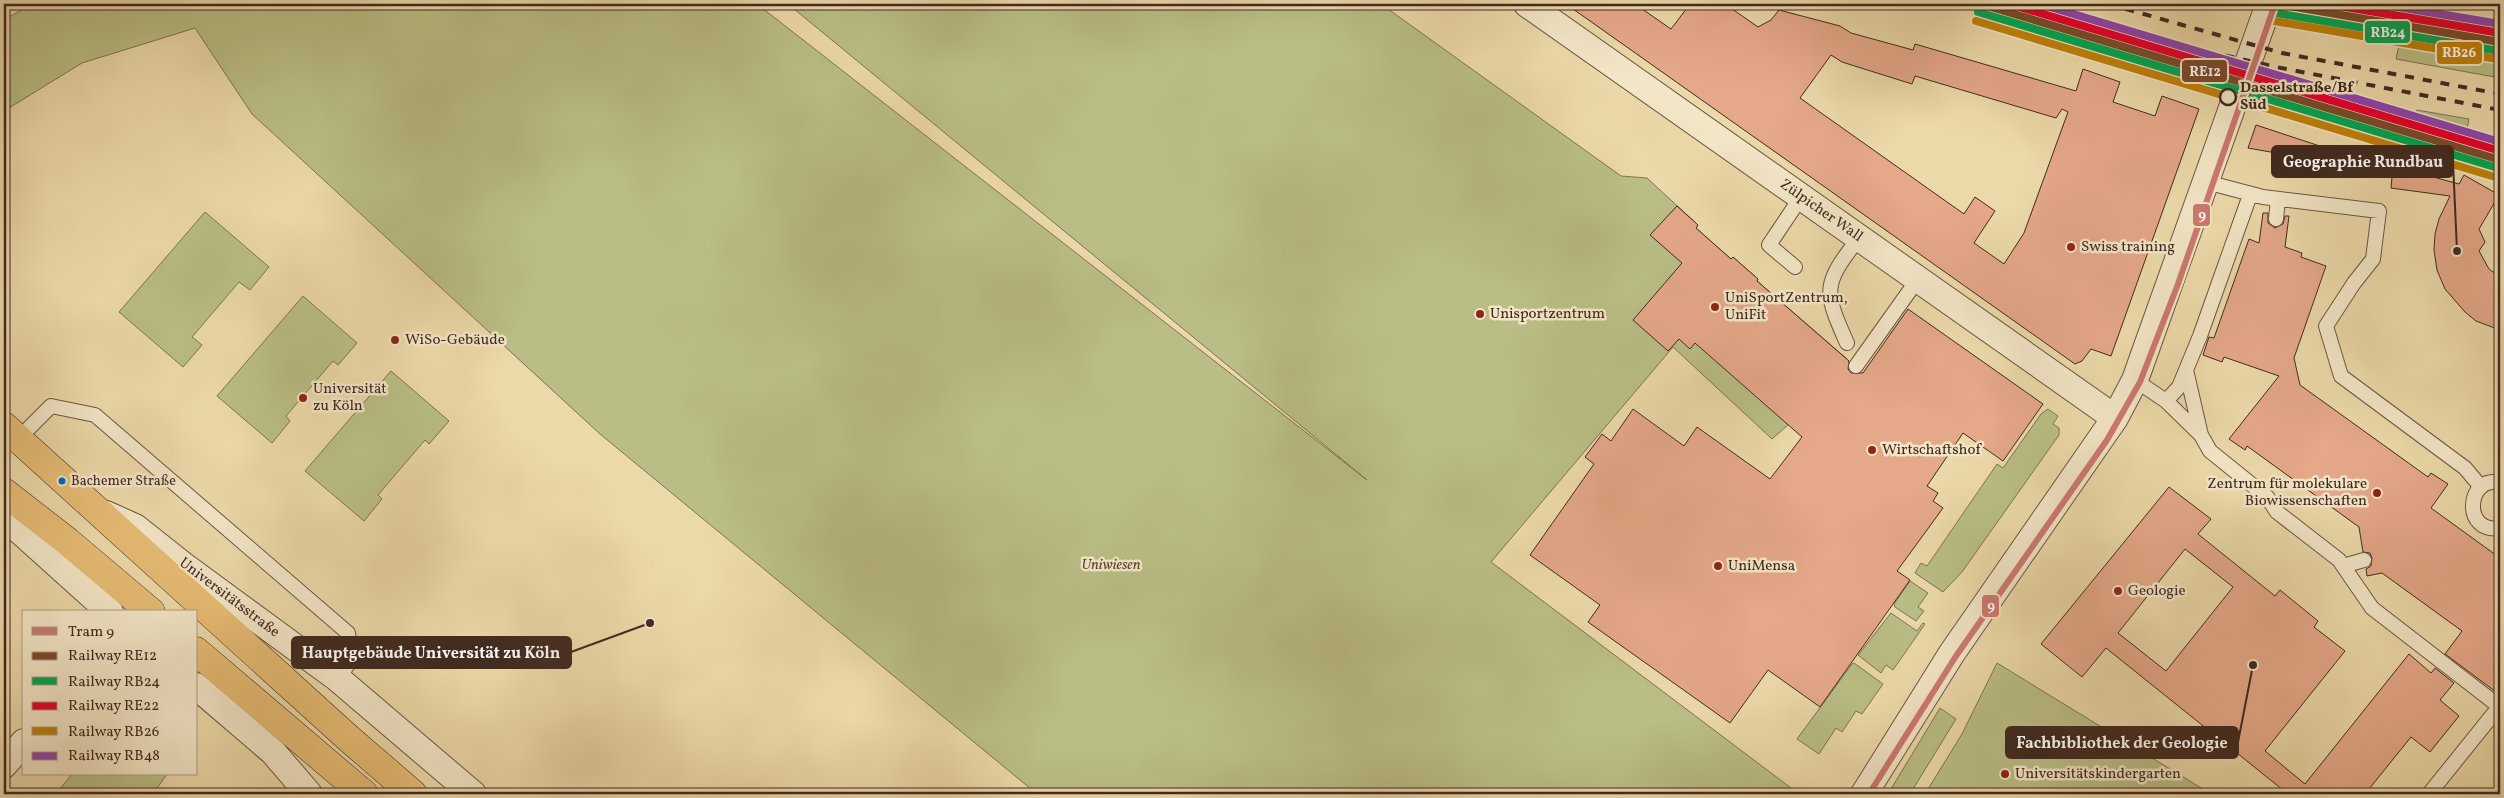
<svg xmlns="http://www.w3.org/2000/svg" width="2504" height="798" font-family="Vollkorn,serif">
<style>
.green{fill:#babe86;stroke:#7d7453}
.building{fill:#e5a889;stroke:#402a20;fill-rule:evenodd}
.lines{fill:none;stroke-linecap:round;stroke-linejoin:round}
.lane-casing{stroke:#6b5642;stroke-width:16}
.street-casing{stroke:#6b5642;stroke-width:28}
.primary-casing{stroke:#402a20;stroke-width:29}
.lane{stroke:#f3e6c7;stroke-width:14}
.street{stroke:#f3e6c7;stroke-width:26}
.primary{stroke:#e6bc74;stroke-width:28}
.rail{stroke:#402a20;stroke-width:4;stroke-dasharray:9 9;stroke-linecap:butt}
.rail-1-casing{stroke:#f3e6c7;stroke-width:11}
.rail-2-casing{stroke:#f3e6c7;stroke-width:11}
.rail-3-casing{stroke:#f3e6c7;stroke-width:11}
.rail-4-casing{stroke:#f3e6c7;stroke-width:11}
.rail-5-casing{stroke:#f3e6c7;stroke-width:11}
.rail-1{stroke:#7a4b2a;stroke-width:8}
.rail-2{stroke:#00a651;stroke-width:8}
.rail-3{stroke:#e4002b;stroke-width:8}
.rail-4{stroke:#c0810a;stroke-width:8}
.rail-5{stroke:#8e44ad;stroke-width:8}
.tram-1-casing{stroke:#f3e6c7;stroke-width:10}
.tram-1{stroke:#cd7970;stroke-width:6}
.stop-dot{fill:#f3e6c7;stroke:#402a20;stroke-width:2.5}
.poi-dot{fill:#8f2418;stroke:#f3e6c7;stroke-width:2}
.bus-dot{fill:#0065bd;stroke:#f3e6c7;stroke-width:2}
.labels{text-anchor:middle;dominant-baseline:central;stroke-width:5;stroke-linejoin:round;paint-order:stroke}
.bus-label{font-size:14px;fill:#402a20;stroke:#f3e6c7;text-anchor:start}
.stop-label{font-size:15px;font-weight:bold;fill:#402a20;stroke:#f3e6c7;text-anchor:start}
.street-label{font-size:15px;fill:#402a20;stroke:#f3e6c7}
.poi-label{font-size:15px;fill:#402a20;stroke:#f3e6c7;text-anchor:start}
.park-label{font-size:15px;font-style:italic;fill:#584834;stroke:#f3e6c7}
.leader{fill:none;stroke:#402a20;stroke-width:2}
.callout-dot{fill:#402a20;stroke:#f3e6c7;stroke-width:2}
.callout{fill:#402a20;stroke:#402a20;stroke-width:2}
.callout-label{font-size:16px;text-anchor:middle;font-weight:bold;fill:#fff}
.line-badge{stroke:#f3e6c7;stroke-width:2}
.badge-label{font-size:14px;text-anchor:middle;font-weight:bold;fill:#fff}
</style>
<rect width="100%" height="100%" fill="#ecd9a9"/>
<filter id="stains"><feTurbulence type="fractalNoise" baseFrequency=".004" numOctaves="4"/><feColorMatrix values="0 0 0 0 .2 0 0 0 0 .09 0 0 0 0 .02 0 0 0 .5 -.17"/></filter>
<radialGradient id="worn" r=".72"><stop offset=".6" stop-color="#630" stop-opacity="0"/><stop offset="1" stop-color="#630" stop-opacity=".3"/></radialGradient>
<path class="green" d="M 32,4 L 757,4 L 1367,480 L 788,4 L 1381,4 L 1621,176 L 1647,178 L 1698,225 L 1696,228 L 1731,259 L 1733,257 L 1758,279 L 1757,281 L 1847,359 L 1788,425 L 1772,439 L 1673,347 L 1491,562 L 1799,794 L 1037,794 L 600,434 L 252,114 L 195,28 L 82,63 L 4,111 L 4,20 Z
M 2400,40 L 2447,48 L 2446,57 L 2464,60 L 2465,51 L 2500,57 L 2500,78 L 2396,59 Z
M 2417,110 L 2469,119 L 2466,134 L 2414,121 Z
M 205,212 L 269,267 L 250,290 L 239,282 L 192,337 L 202,345 L 183,367 L 119,312 Z
M 303,296 L 357,343 L 338,365 L 333,361 L 286,416 L 290,421 L 272,443 L 217,396 Z
M 391,371 L 449,421 L 429,444 L 425,440 L 378,495 L 382,499 L 364,521 L 305,471 Z
M 2048,409 L 2058,416 L 2053,424 L 2059,428 L 2059,435 L 1962,572 L 1943,592 L 1915,573 L 1921,563 L 1927,566 L 1997,464 L 2003,468 L 2041,414 Z
M 1910,581 L 1928,593 L 1918,607 L 1924,611 L 1916,621 L 1895,607 L 1894,604 Z
M 1891,613 L 1917,631 L 1923,623 L 1925,624 L 1893,670 L 1886,665 L 1881,673 L 1858,655 Z
M 1854,663 L 1883,684 L 1862,714 L 1856,711 L 1842,732 L 1836,728 L 1819,754 L 1797,739 L 1852,664 Z
M 1997,663 L 2211,794 L 1925,794 L 1962,734 Z
M 1940,708 L 1956,719 L 1910,794 L 1888,794 Z
M 72,774 L 167,774 L 153,794 L 56,794 Z"/>
<path class="building" d="M 1566,4 L 1635,4 L 1671,29 L 1690,4 L 1725,4 L 1758,27 L 1771,20 L 1779,10 L 1840,26 L 1851,33 L 1913,50 L 1915,44 L 2076,91 L 2083,69 L 2120,82 L 2113,102 L 2155,116 L 2162,96 L 2199,109 L 2111,356 L 2091,349 L 2082,361 L 2075,364 ZM 1831,55 L 1842,62 L 1912,84 L 1915,76 L 2056,118 L 2062,109 L 2068,112 L 2024,233 L 2004,264 L 1974,243 L 1995,211 L 1975,197 L 1964,214 L 1800,98 Z
M 2256,125 L 2341,153 L 2338,164 L 2248,148 Z
M 2393,166 L 2459,184 L 2464,175 L 2499,195 L 2479,229 L 2485,242 L 2479,251 L 2489,269 L 2500,277 L 2500,330 L 2476,321 L 2465,312 L 2445,289 L 2437,270 L 2434,250 L 2435,234 L 2439,219 L 2450,196 L 2391,188 Z
M 1677,206 L 1698,225 L 1696,228 L 1731,259 L 1733,257 L 1758,279 L 1757,281 L 1849,361 L 1848,369 L 1851,373 L 1863,373 L 1908,309 L 2043,404 L 2003,461 L 1963,433 L 1927,486 L 1938,493 L 1933,501 L 1943,508 L 1897,571 L 1910,580 L 1820,707 L 1768,670 L 1730,723 L 1588,622 L 1600,605 L 1530,555 L 1594,464 L 1585,457 L 1602,434 L 1611,441 L 1633,409 L 1684,446 L 1697,427 L 1770,479 L 1802,437 L 1695,343 L 1690,349 L 1679,339 L 1668,351 L 1633,320 L 1682,263 L 1650,235 Z
M 2263,213 L 2268,213 L 2268,223 L 2275,228 L 2283,224 L 2285,216 L 2289,216 L 2285,247 L 2302,253 L 2301,257 L 2326,266 L 2294,358 L 2300,385 L 2428,477 L 2431,473 L 2448,484 L 2431,508 L 2500,558 L 2500,695 L 2445,654 L 2462,631 L 2382,573 L 2367,576 L 2366,569 L 2371,566 L 2372,558 L 2370,553 L 2363,552 L 2359,527 L 2247,446 L 2245,450 L 2229,439 L 2279,376 L 2224,357 L 2222,362 L 2203,355 L 2209,337 L 2214,338 L 2249,239 L 2259,243 Z
M 2169,487 L 2211,519 L 2198,534 L 2275,596 L 2280,590 L 2318,621 L 2314,627 L 2345,651 L 2265,751 L 2305,784 L 2409,654 L 2431,673 L 2435,668 L 2454,683 L 2440,700 L 2459,716 L 2430,752 L 2411,737 L 2365,794 L 2288,794 L 2106,648 L 2082,677 L 2041,644 ZM 2185,549 L 2233,587 L 2166,671 L 2118,633 Z"/>
<g class="lines">
<g class="lane-casing">
<path id="lane" d="M 2206,182 L 2263,197 L 2379,211 L 2373,259 L 2354,283 L 2326,326 L 2341,376 L 2465,468 L 2481,487
M 2276,219 L 2278,199
M 1795,267 L 1769,245 L 1801,197
M 1847,343 C 1823,290 1823,284 1859,238
M 1856,366 L 1918,279
M 2186,370 L 2201,435
M 2135,380 L 2166,401 L 2201,435 L 2210,451 L 2267,497 L 2277,512 L 2339,560 L 2372,608 L 2500,707
M 2166,401 L 2179,387 L 2200,336 L 2250,195
M 18,439 L 51,406 L 95,415 L 348,633 L 352,660 L 337,678
M 2500,483 C 2467,474 2461,534 2500,528
M 2343,566 L 2364,560
M 2429,794 L 2499,707"/>
</g>
<g class="street-casing">
<path id="street" d="M 1527,4 L 2115,418
M 4,514 L 10,522 L 110,612
M 106,514 L 135,527 L 183,565 L 337,678 L 473,794
M 196,686 L 273,752 L 309,794
M 4,765 L 24,742
M 1864,794 L 1952,653 L 2115,418 L 2135,380 L 2269,4"/>
</g>
<g class="primary-casing">
<path id="primary" d="M 4,426 L 347,737 L 413,794
M 4,492 L 67,541 L 151,612
M 196,651 L 364,794"/>
</g>
<use href="#lane" class="lane"/>
<use href="#street" class="street"/>
<use href="#primary" class="primary"/>
<path class="rail" d="M 1997,4 L 2276,67 L 2500,110
M 2108,4 L 2282,53 L 2500,94
M 2375,4 L 2500,25
M 2468,4 L 2500,9"/>
<g class="rail-1-casing">
<path id="rail-1" d="M 1981,4 L 2500,160
M 2277,4 L 2500,42"/>
</g>
<g class="rail-2-casing">
<path id="rail-2" d="M 1978,12 L 2498,168
M 2276,13 L 2499,51"/>
</g>
<g class="rail-3-casing">
<path id="rail-3" d="M 2010,4 L 2500,151
M 2328,4 L 2500,33"/>
</g>
<g class="rail-4-casing">
<path id="rail-4" d="M 1976,21 L 2495,177
M 2274,21 L 2497,59"/>
</g>
<g class="rail-5-casing">
<path id="rail-5" d="M 2040,4 L 2500,142
M 2380,4 L 2500,24"/>
</g>
<use href="#rail-1" class="rail-1"/>
<use href="#rail-2" class="rail-2"/>
<use href="#rail-3" class="rail-3"/>
<use href="#rail-4" class="rail-4"/>
<use href="#rail-5" class="rail-5"/>
<g class="tram-1-casing">
<path id="tram-1" d="M 1869,794 L 1956,656 L 2107,440 L 2140,382 L 2178,284 L 2275,4"/>
</g>
<use href="#tram-1" class="tram-1"/>
</g>
<circle class="stop-dot" cx="2228" cy="97" r="8"/>
<g class="poi-dot">
<circle cx="2071" cy="247" r="5"/>
<circle cx="1715" cy="307" r="5"/>
<circle cx="1480" cy="314" r="5"/>
<circle cx="395" cy="340" r="5"/>
<circle cx="303" cy="398" r="5"/>
<circle cx="1872" cy="450" r="5"/>
<circle cx="2377" cy="493" r="5"/>
<circle cx="1718" cy="566" r="5"/>
<circle cx="2118" cy="591" r="5"/>
<circle cx="2005" cy="774" r="5"/>
</g>
<circle class="bus-dot" cx="62" cy="481" r="4.5"/>
<g class="labels">
<g class="bus-label">
<text x="71" y="481">Bachemer Straße</text>
</g>
<g class="stop-label">
<text x="2240" y="88">Dasselstraße/Bf<tspan x="2240" dy="17">Süd</tspan></text>
</g>
<g class="street-label">
<text transform="translate(1821 211) rotate(35)">Zülpicher Wall</text>
<text transform="translate(229 598) rotate(37)">Universitätsstraße</text>
</g>
<g class="poi-label">
<text x="2081" y="247">Swiss training</text>
<text x="1725" y="298">UniSportZentrum,<tspan x="1725" dy="17">UniFit</tspan></text>
<text x="1490" y="314">Unisportzentrum</text>
<text x="405" y="340">WiSo-Gebäude</text>
<text x="313" y="389">Universität<tspan x="313" dy="17">zu Köln</tspan></text>
<text x="1882" y="450">Wirtschaftshof</text>
<text x="2367" y="484" text-anchor="end">Zentrum für molekulare<tspan x="2367" dy="17">Biowissenschaften</tspan></text>
<text x="1728" y="566">UniMensa</text>
<text x="2128" y="591">Geologie</text>
<text x="2015" y="774">Universitätskindergarten</text>
</g>
<g class="park-label">
<text x="1111" y="565">Uniwiesen</text>
</g>
</g>
<path class="leader" d="M2457 251L2453 162M650 623L571 652M2253 665L2238 742"/>
<g class="callout-dot">
<circle cx="2457" cy="251" r="5"/>
<circle cx="650" cy="623" r="5"/>
<circle cx="2253" cy="665" r="5"/>
</g>
<g class="callout">
<rect x="2272" y="146" width="181" height="31" rx="5"/>
<rect x="292" y="637" width="279" height="31" rx="5"/>
<rect x="2006" y="727" width="232" height="31" rx="5"/>
</g>
<g class="callout-label">
<text x="2363" y="167">Geographie Rundbau</text>
<text x="431" y="658">Hauptgebäude Universität zu Köln</text>
<text x="2122" y="748">Fachbibliothek der Geologie</text>
</g>
<g class="line-badge">
<rect x="2364" y="20" width="47" height="24" rx="5" fill="#00a651"/>
<rect x="2436" y="41" width="47" height="24" rx="5" fill="#c0810a"/>
<rect x="2181" y="59" width="47" height="24" rx="5" fill="#7a4b2a"/>
<rect x="2192" y="203" width="19" height="24" rx="5" fill="#cd7970"/>
<rect x="1981" y="594" width="19" height="24" rx="5" fill="#cd7970"/>
</g>
<g class="badge-label">
<text x="2388" y="37">RB24</text>
<text x="2459" y="57">RB26</text>
<text x="2205" y="76">RE12</text>
<text x="2202" y="220">9</text>
<text x="1991" y="611">9</text>
</g>
<rect width="2504" height="798" fill="none" stroke="#ecd9a9" stroke-width="20"/>
<rect x="5" y="5" width="2494" height="788" fill="none" stroke="#402a20" stroke-width="2.5"/>
<rect x="10" y="10" width="2484" height="778" fill="none" stroke="#402a20"/>
<rect x="22" y="610" width="175" height="165" fill="#f3e6c7" stroke="#ab9b84"/>
<rect x="32" y="627" width="25" height="8" fill="#cd7970" stroke="#ab9b84"/>
<text x="68" y="636" font-size="15" fill="#402a20">Tram 9</text>
<rect x="32" y="652" width="25" height="8" fill="#7a4b2a" stroke="#ab9b84"/>
<text x="68" y="660" font-size="15" fill="#402a20">Railway RE12</text>
<rect x="32" y="677" width="25" height="8" fill="#00a651" stroke="#ab9b84"/>
<text x="68" y="686" font-size="15" fill="#402a20">Railway RB24</text>
<rect x="32" y="702" width="25" height="8" fill="#e4002b" stroke="#ab9b84"/>
<text x="68" y="710" font-size="15" fill="#402a20">Railway RE22</text>
<rect x="32" y="727" width="25" height="8" fill="#c0810a" stroke="#ab9b84"/>
<text x="68" y="736" font-size="15" fill="#402a20">Railway RB26</text>
<rect x="32" y="752" width="25" height="8" fill="#8e44ad" stroke="#ab9b84"/>
<text x="68" y="760" font-size="15" fill="#402a20">Railway RB48</text>
<rect width="100%" height="100%" filter="url(#stains)"/>
<rect width="100%" height="100%" fill="url(#worn)"/>
</svg>
